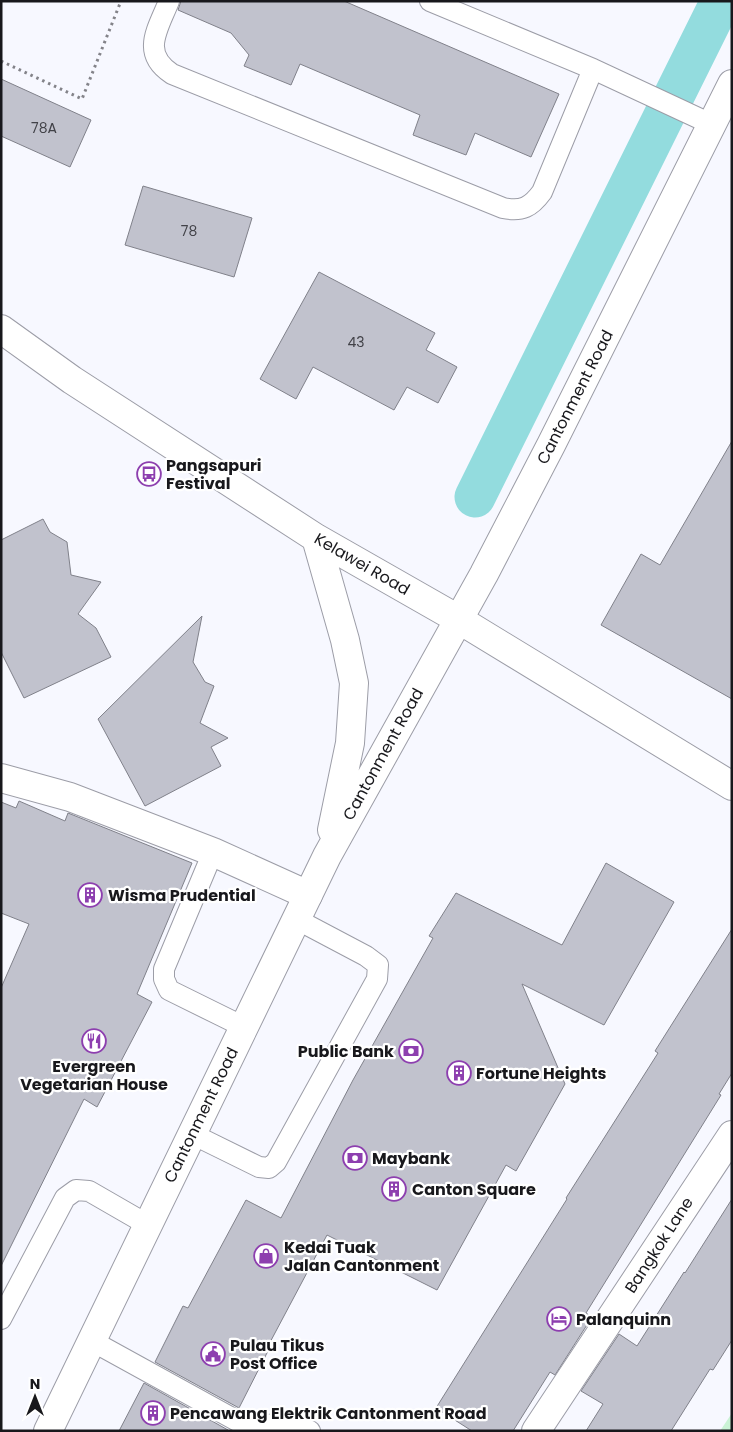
<svg xmlns="http://www.w3.org/2000/svg" width="733" height="1432" font-family="Poppins,sans-serif">
<style>
.green{fill:#caf2d5}
.lines{fill:none;stroke-linecap:round;stroke-linejoin:round}
.canal{stroke:#93dcde;stroke-width:41}
.building{fill:#c1c2cd;stroke:#80818a}
.lane-casing{stroke:#9c9da7;stroke-width:22}
.street-casing{stroke:#9c9da7;stroke-width:30}
.secondary-casing{stroke:#9c9da7;stroke-width:30}
.path{stroke:#838389;stroke-width:3;stroke-dasharray:2.5 4;stroke-linecap:butt}
.lane{stroke:#fff;stroke-width:20}
.street{stroke:#fff;stroke-width:28}
.secondary{stroke:#fff;stroke-width:28}
.labels{text-anchor:middle;dominant-baseline:central;stroke-width:4.5;stroke-linejoin:round;paint-order:stroke}
.number-label{font-size:14px;fill:#424248}
.street-label{font-size:16px;fill:#18181c;stroke:#fff}
.poi-label{font-size:16px;font-weight:bold;fill:#18181c;stroke:#fff;text-anchor:start}
</style>
<rect width="100%" height="100%" fill="#f7f8ff"/>
<path class="green" d="M 732,1413 L 732,1431 L 720,1431 Z"/>
<g class="lines">
<path class="canal" d="M 475,497 L 721,1"/>
</g>
<path class="building" d="M 181,1 L 344,1 L 559,94 L 531,157 L 475,133 L 466,155 L 413,135 L 420,115 L 300,64 L 291,85 L 244,66 L 249,55 L 231,33 L 178,10 Z
M 1,79 L 91,120 L 70,167 L 1,136 Z
M 143,186 L 252,218 L 234,277 L 125,245 Z
M 319,272 L 435,333 L 426,350 L 457,367 L 438,403 L 407,387 L 394,410 L 313,367 L 296,399 L 260,379 Z
M 732,441 L 732,699 L 601,625 L 641,554 L 660,565 Z
M 43,519 L 50,532 L 67,542 L 71,575 L 101,582 L 78,614 L 96,628 L 111,657 L 24,698 L 1,652 L 1,540 Z
M 202,616 L 193,662 L 205,682 L 214,686 L 200,723 L 228,738 L 211,747 L 221,766 L 145,806 L 98,719 Z
M 19,801 L 65,821 L 68,813 L 192,863 L 137,994 L 152,1002 L 97,1107 L 84,1099 L 1,1266 L 1,988 L 29,924 L 1,913 L 1,802 L 16,808 Z
M 606,863 L 674,902 L 604,1025 L 522,984 L 565,1084 L 516,1171 L 506,1165 L 437,1290 L 327,1235 L 267,1348 L 269,1349 L 239,1408 L 155,1362 L 183,1306 L 188,1308 L 246,1200 L 281,1218 L 353,1080 L 433,938 L 429,936 L 456,893 L 562,945 Z
M 732,929 L 732,1073 L 719,1094 L 721,1095 L 586,1313 L 592,1317 L 555,1375 L 550,1372 L 513,1431 L 472,1431 L 436,1408 L 567,1199 L 566,1198 L 658,1053 L 655,1051 Z
M 732,1199 L 732,1340 L 713,1370 L 710,1369 L 671,1431 L 586,1431 L 603,1404 L 581,1391 L 619,1334 L 637,1346 L 684,1272 L 685,1273 Z
M 144,1383 L 228,1430 L 228,1431 L 119,1431 Z"/>
<g class="lines">
<g class="lane-casing">
<path id="lane" d="M 169,1 C 158,29 140,53 172,74 L 503,208 C 522,212 531,207 542,192 L 593,69
M 430,1 L 593,69 L 711,124
M 213,852 L 164,969 L 164,979 L 169,990 L 244,1027
M 192,1134 L 259,1167 L 269,1168 L 276,1162 L 377,979 L 378,965 L 366,956 L 296,919
M 1,1319 L 65,1198 L 76,1190 L 89,1191 L 148,1225
M 92,1341 L 250,1428 C 263,1428 270,1424 283,1422 C 293,1421 302,1427 310,1431"/>
</g>
<g class="street-casing">
<path id="street" d="M 1,778 L 70,797 L 213,852 L 308,895
M 536,1431 L 732,1135"/>
</g>
<g class="secondary-casing">
<path id="secondary" d="M 1,329 L 72,380 L 316,538 L 458,619 L 732,786
M 316,538 L 345,640 L 354,683 L 350,743 L 332,830
M 48,1431 L 327,856 L 484,574 L 551,445 L 732,84"/>
</g>
<path class="path" d="M 1,61 L 82,99 L 121,1"/>
<use href="#lane" class="lane"/>
<use href="#street" class="street"/>
<use href="#secondary" class="secondary"/>
</g>
<defs>
<g id="bus-ring" transform="scale(1.25)"><circle r="9.5" fill="#fff" stroke="#8d3faf" stroke-width="1.5"/><path d="M-5-6H5V4H4V6H2V4H-2V6H-4V4H-5ZM-3.5-4V0h7V-4ZM-3.5 1.2v1.5H-2V1.2ZM2 1.2v1.5H3.5V1.2Z" fill="#8d3faf"/></g>
<g id="building-ring" transform="scale(1.25)"><circle r="9.5" fill="#fff" stroke="#8d3faf" stroke-width="1.5"/><path d="M-4-6H4V6H1V3H-1V6H-4ZM-2.5-4.3h1.7v1.8h-1.7ZM.8-4.3h1.7v1.8H.8ZM-2.5-1h1.7V.8h-1.7ZM.8-1h1.7V.8H.8Z" fill="#8d3faf"/></g>
<g id="restaurant-ring" transform="scale(1.25)"><circle r="9.5" fill="#fff" stroke="#8d3faf" stroke-width="1.5"/><path d="M-5-6h1v4h1v-4h1v4h1v-4h1v5L-1.5 .5V6h-2V.5L-5-1ZM5-6V6H3V1.5H1.5Q1.5-4 5-6Z" fill="#8d3faf"/></g>
<g id="bank-ring" transform="scale(1.25)"><circle r="9.5" fill="#fff" stroke="#8d3faf" stroke-width="1.5"/><path d="M-6-4H6V4H-6ZM0-2.3a2.3 2.3 0 1 0 0 4.6a2.3 2.3 0 1 0 0-4.6Z" fill="#8d3faf"/></g>
<g id="shop-ring" transform="scale(1.25)"><circle r="9.5" fill="#fff" stroke="#8d3faf" stroke-width="1.5"/><path d="M-5-2.5h2.3a2.7 3.5 0 0 1 5.4 0H5L5.5 6h-11ZM-1.5-2.5h3a1.5 2.3 0 0 0-3 0Z" fill="#8d3faf"/></g>
<g id="hotel-ring" transform="scale(1.25)"><circle r="9.5" fill="#fff" stroke="#8d3faf" stroke-width="1.5"/><path d="M-6-4.5h1.5V1H6V5H4.5V3h-9V5H-6ZM-4 0a1.8 1.8 0 1 1 3.6 0ZM.5 0V-2.5h3Q6-2.5 6 0Z" fill="#8d3faf"/></g>
<g id="civic-ring" transform="scale(1.25)"><circle r="9.5" fill="#fff" stroke="#8d3faf" stroke-width="1.5"/><path d="M-.6-6.5H3V-4.5H.6V-3L4-1V1h2V6H-6V1h2V-1L-.6-3ZM-1.2 2.5V6h2.4V2.5Z" fill="#8d3faf"/></g>
</defs>
<g fill-rule="evenodd">
<use href="#bus-ring" x="149" y="474"/>
<use href="#building-ring" x="90" y="895"/>
<use href="#restaurant-ring" x="94" y="1041"/>
<use href="#bank-ring" x="411" y="1051"/>
<use href="#building-ring" x="459" y="1073"/>
<use href="#bank-ring" x="355" y="1158"/>
<use href="#building-ring" x="394" y="1189"/>
<use href="#shop-ring" x="266" y="1256"/>
<use href="#hotel-ring" x="559" y="1319"/>
<use href="#civic-ring" x="213" y="1354"/>
<use href="#building-ring" x="153" y="1413"/>
</g>
<g class="labels">
<g class="number-label">
<text x="44" y="128">78A</text>
<text x="189" y="231">78</text>
<text x="356" y="342">43</text>
</g>
<g class="street-label">
<text transform="translate(575 397) rotate(-63)">Cantonment Road</text>
<text transform="translate(362 564) rotate(30)">Kelawei Road</text>
<text transform="translate(383 754) rotate(-61)">Cantonment Road</text>
<text transform="translate(201 1115) rotate(-64)">Cantonment Road</text>
<text transform="translate(659 1245) rotate(-57)">Bangkok Lane</text>
</g>
<g class="poi-label">
<text x="166" y="465">Pangsapuri<tspan x="166" dy="18">Festival</tspan></text>
<text x="108" y="895">Wisma Prudential</text>
<text x="394" y="1051" text-anchor="end">Public Bank</text>
<text x="94" y="1066" text-anchor="middle">Evergreen<tspan x="94" dy="18">Vegetarian House</tspan></text>
<text x="476" y="1073">Fortune Heights</text>
<text x="372" y="1158">Maybank</text>
<text x="412" y="1189">Canton Square</text>
<text x="284" y="1247">Kedai Tuak<tspan x="284" dy="18">Jalan Cantonment</tspan></text>
<text x="576" y="1319">Palanquinn</text>
<text x="230" y="1345">Pulau Tikus<tspan x="230" dy="18">Post Office</tspan></text>
<text x="170" y="1413">Pencawang Elektrik Cantonment Road</text>
</g>
</g>
<rect width="733" height="1432" fill="none" stroke="#18181c" stroke-width="5"/>
<g transform="translate(35 1397)" stroke="#ffffff" stroke-width="4" paint-order="stroke">
<path d="M0-4L9 19L0 12L-9 19Z" fill="#18181c"/>
<text y="-8" font-size="14" font-weight="bold" text-anchor="middle" fill="#18181c">N</text>
</g>
</svg>
